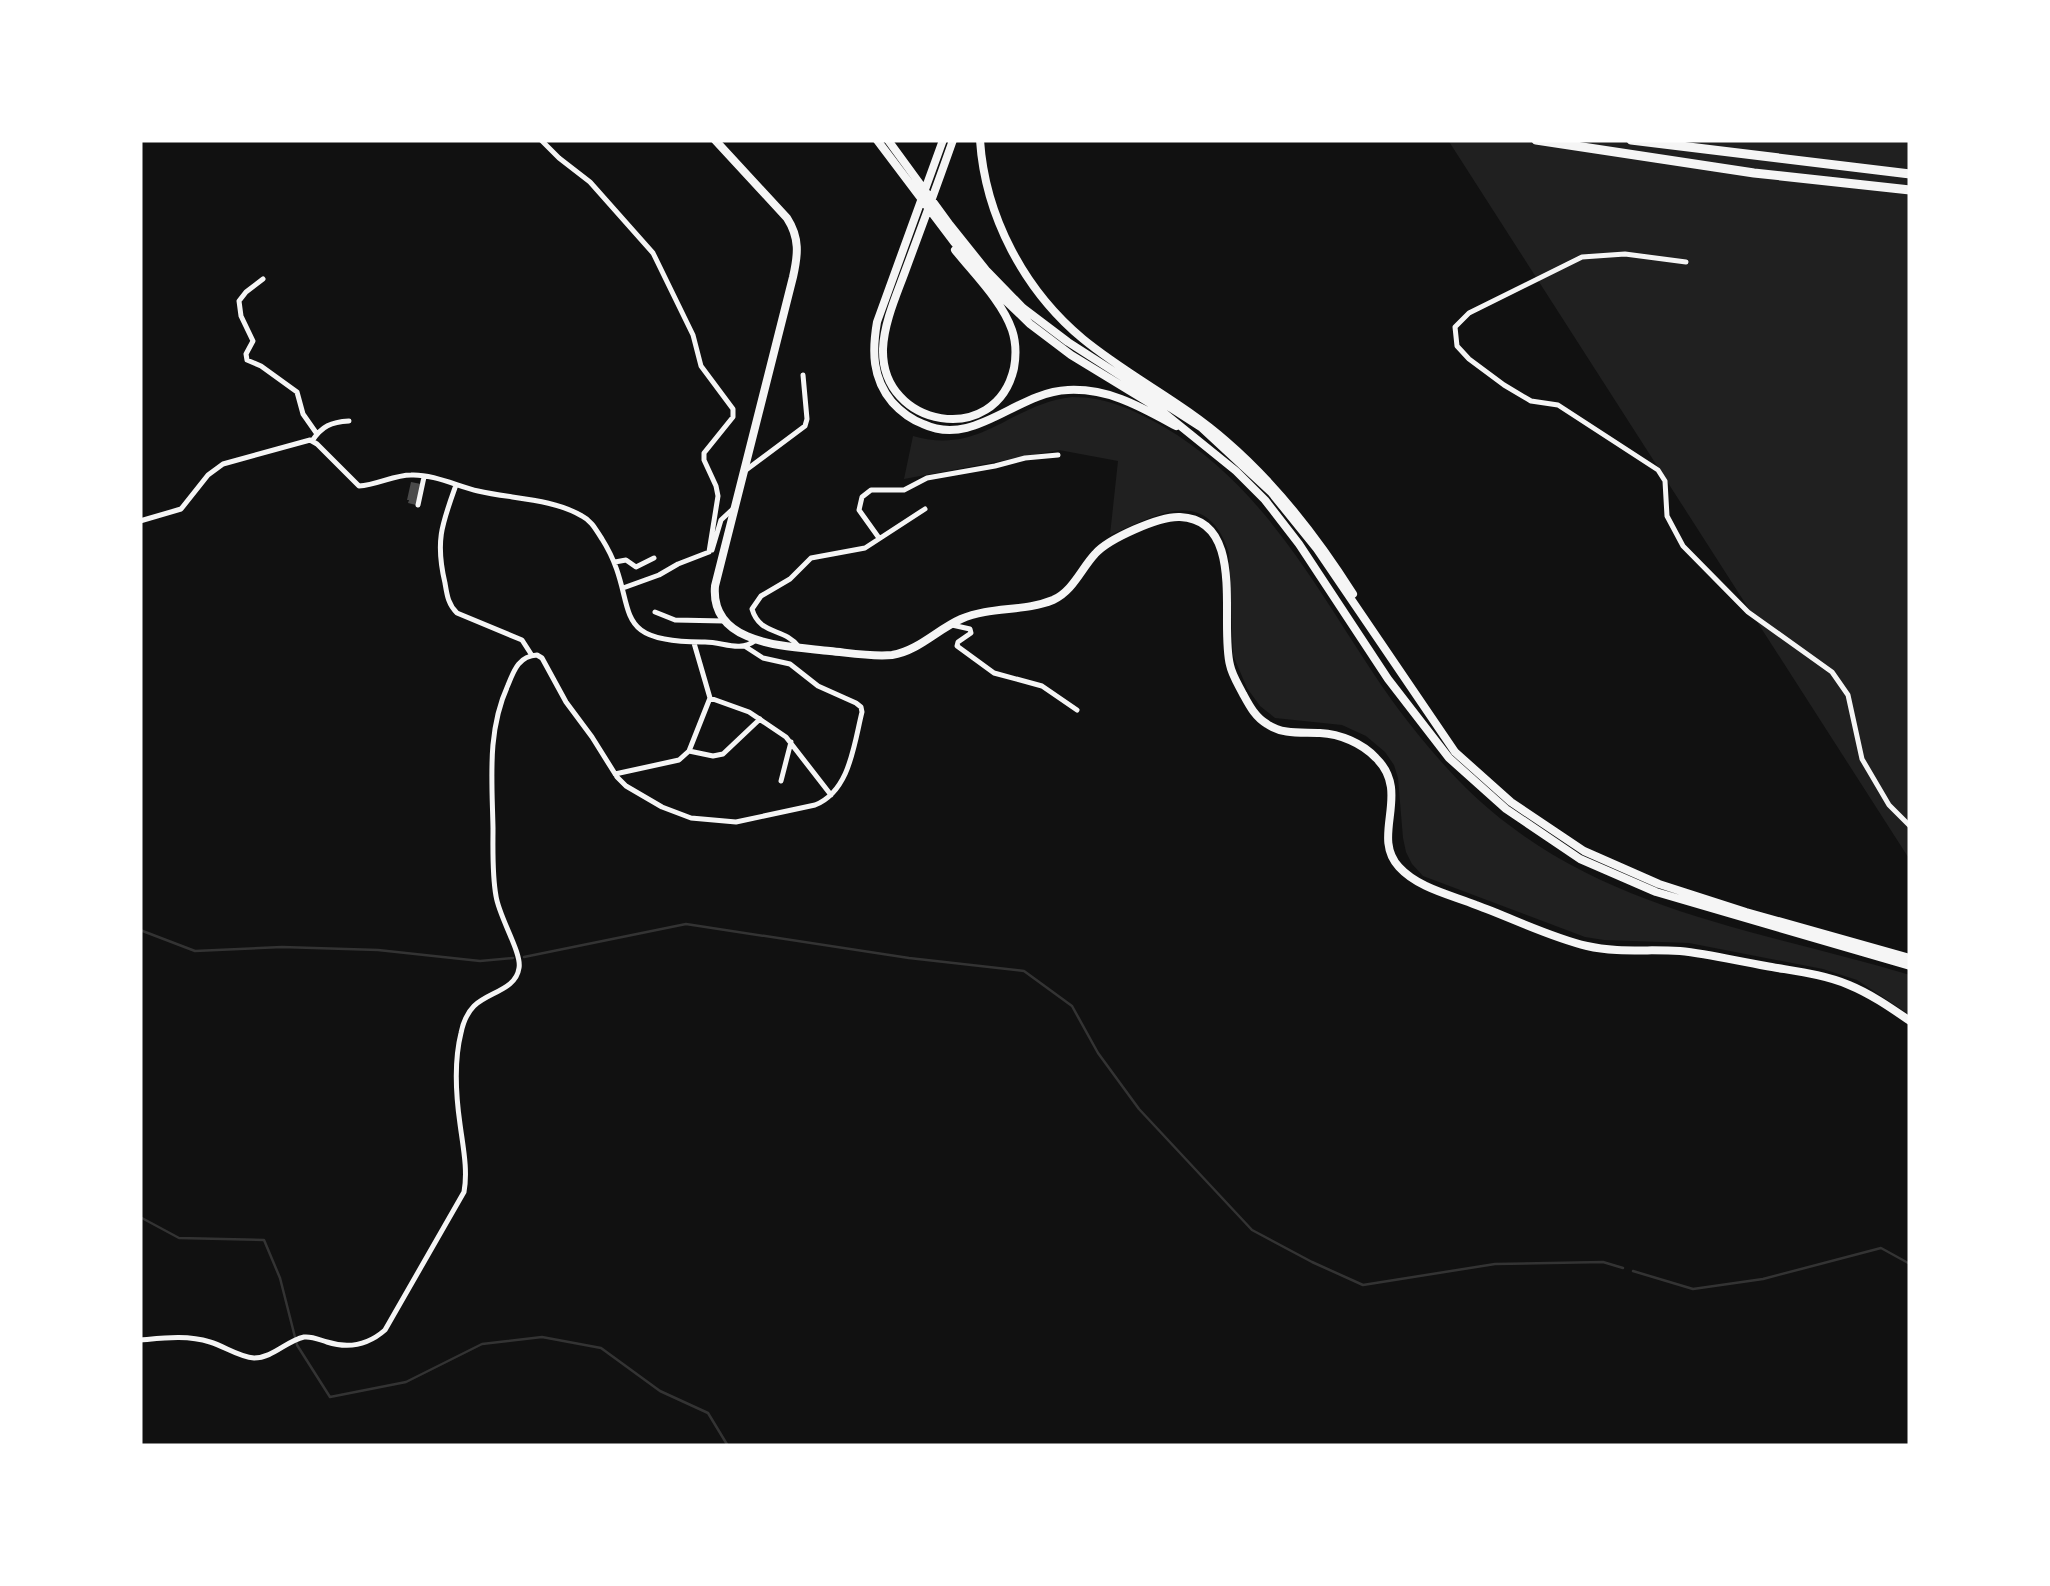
<svg xmlns="http://www.w3.org/2000/svg" width="2050" height="1586" font-family="'Asap Condensed',sans-serif">
<style>
.green{fill:#202020}
.lines{fill:none;stroke-linecap:round;stroke-linejoin:round}
.stream{stroke:#333;stroke-width:2.5}
.building{fill:#4a4a4a}
.minor{stroke:#f5f5f5;stroke-width:5}
.primary{stroke:#f5f5f5;stroke-width:8}
.trunk{stroke:#f5f5f5;stroke-width:8}
.motorway{stroke:#f5f5f5;stroke-width:9}
</style>
<rect width="100%" height="100%" fill="#111"/>
<path class="green" d="M 1448,140 L 1910,140 L 1910,860 Z
M 1072,397 C 1107,397 1134,410 1164,427 C 1274,491 1327,611 1399,710 C 1431,752 1466,793 1509,825 C 1625,914 1773,934 1910,975 L 1910,1015 L 1857,980 L 1823,969 L 1689,943 L 1604,940 L 1585,937 L 1423,876 L 1412,864 L 1406,852 L 1403,838 L 1398,778 L 1394,765 L 1385,752 L 1366,736 L 1342,725 L 1275,718 L 1260,706 L 1247,688 L 1233,655 L 1229,553 C 1207,484 1157,515 1110,535 L 1118,461 L 1059,450 L 904,479 L 913,436 C 981,456 1010,404 1072,397 Z"/>
<g class="lines">
<path class="stream" d="M 140,930 L 195,951 L 282,947 L 378,950 L 480,961 L 513,958
M 524,957 L 686,924 L 909,958 L 1024,971 L 1072,1006 L 1098,1053 L 1139,1109 L 1252,1230 L 1312,1262 L 1363,1285 L 1495,1264 L 1603,1262 L 1623,1268
M 140,1217 L 179,1238 L 264,1240 L 280,1278 L 297,1345 L 330,1397 L 406,1382 L 482,1344 L 542,1337 L 601,1348 L 660,1391 L 708,1413 L 728,1446
M 1633,1271 L 1693,1289 L 1763,1279 L 1881,1248 L 1910,1264"/>
</g>
<path class="building" d="M 411,482 L 421,484 L 416,505 L 408,503 L 409,500 L 407,500 Z"/>
<g class="lines">
<path class="minor" d="M 541,140 L 559,158 L 590,182 L 653,253 L 693,335 L 701,366 L 733,409 L 733,417 L 704,453 L 704,460 L 716,486 L 718,496 L 709,552
M 1686,262 L 1625,254 L 1582,257 L 1469,313 L 1455,327 L 1457,346 L 1469,359 L 1504,385 L 1531,401 L 1558,405 L 1658,470 L 1665,481 L 1667,516 L 1683,546 L 1748,612 L 1832,672 L 1848,695 L 1862,759 L 1889,805 L 1910,826
M 263,279 L 246,292 L 239,301 L 241,316 L 253,341 L 246,354 L 247,360 L 261,366 L 297,392 L 303,414 L 317,434
M 312,441 C 322,426 331,422 349,421
M 746,470 L 805,426 L 807,419 L 803,375
M 456,485 C 442,524 435,541 445,583 C 447,595 448,604 457,613 L 522,640 L 531,654
M 418,505 L 424,477
M 140,521 L 181,509 L 208,475 L 223,464 L 310,440 L 317,444 L 359,486 C 377,485 394,475 411,475 C 433,474 457,486 478,491 C 512,499 551,498 582,516 C 592,521 596,530 602,539 C 643,604 601,643 705,642 C 724,642 739,653 756,640
M 879,538 L 859,510 L 862,497 L 871,490 L 904,490 L 927,478 L 995,466 L 1025,458 L 1058,455
M 712,550 L 721,520 L 734,508
M 615,562 L 626,560 L 636,567 L 654,558
M 623,588 L 659,575 L 678,564 L 709,552
M 655,612 L 675,620 L 724,621
M 952,625 L 970,629 L 971,633 L 958,642 L 957,646 L 994,673 L 1042,686 L 1077,710
M 799,647 C 784,627 760,636 752,609 L 761,596 L 790,579 L 811,558 L 865,548 L 925,509
M 710,698 L 749,712 L 786,737 L 831,795
M 689,751 L 713,756 L 723,754 L 760,719
M 615,774 L 679,760 L 689,751 L 710,698 L 694,643
M 781,781 L 791,742
M 140,1340 C 164,1338 187,1335 210,1342 C 224,1346 239,1357 254,1358 C 273,1358 286,1341 304,1337 C 312,1336 320,1340 327,1342 C 349,1349 368,1345 385,1330 L 464,1192 C 468,1170 463,1147 460,1124 C 456,1096 454,1061 461,1033 C 463,1023 467,1013 474,1006 C 488,992 516,990 519,968 C 522,953 499,917 496,896 C 492,874 493,850 493,828 C 492,778 487,731 508,685 C 514,670 519,656 537,655 L 542,658 L 566,702 L 592,737 L 617,777 L 626,786 L 662,807 L 691,818 L 736,822 L 815,805 C 850,791 854,744 862,712 L 861,707 L 856,703 L 818,686 L 790,664 L 763,658 L 746,647"/>
<path class="primary" d="M 715,140 L 787,218 C 800,238 798,255 793,277 L 715,586 C 710,646 788,646 830,651 C 850,653 872,657 892,655 C 918,651 938,629 961,619 C 991,606 1024,612 1053,600 C 1073,591 1081,569 1095,554 C 1108,539 1159,516 1180,517 C 1247,520 1219,623 1230,665 C 1232,675 1238,684 1243,694 C 1249,705 1255,717 1267,724 C 1283,735 1301,732 1320,733 C 1340,734 1362,743 1376,758 C 1412,793 1370,836 1399,867 C 1418,888 1451,895 1476,905 C 1512,918 1549,937 1587,946 C 1617,953 1650,949 1680,951 C 1709,954 1737,961 1766,966 C 1793,971 1823,974 1849,985 C 1871,994 1891,1008 1910,1021"/>
<path class="trunk" d="M 877,140 L 954,242 L 1004,299 L 1030,324 L 1071,355 L 1158,408 L 1236,471 L 1265,500 L 1299,544 L 1388,679 L 1449,758 L 1506,809 L 1580,859 L 1656,892 L 1910,966
M 888,140 L 950,225 L 986,270 L 1023,308 L 1068,342 L 1202,428 L 1271,492 L 1317,549 L 1455,752 L 1511,802 L 1584,851 L 1659,884 L 1746,912 L 1910,958
M 943,140 L 877,322 C 872,351 872,378 892,402 C 901,412 910,419 923,424 C 975,448 1016,392 1068,390 C 1109,388 1141,407 1176,426
M 953,140 C 938,183 922,226 906,269 C 897,294 884,322 883,349 C 881,428 996,448 1014,368 C 1016,357 1016,342 1012,330 C 1002,301 974,274 955,250
M 980,140 C 985,216 1024,290 1083,339 C 1128,376 1182,402 1226,441 C 1277,485 1317,537 1353,594"/>
<path class="motorway" d="M 1536,140 L 1754,173 L 1910,190
M 1631,140 L 1910,174"/>
</g>
<rect width="2050" height="1586" fill="none" stroke="#ffffff" stroke-width="285"/>
</svg>
